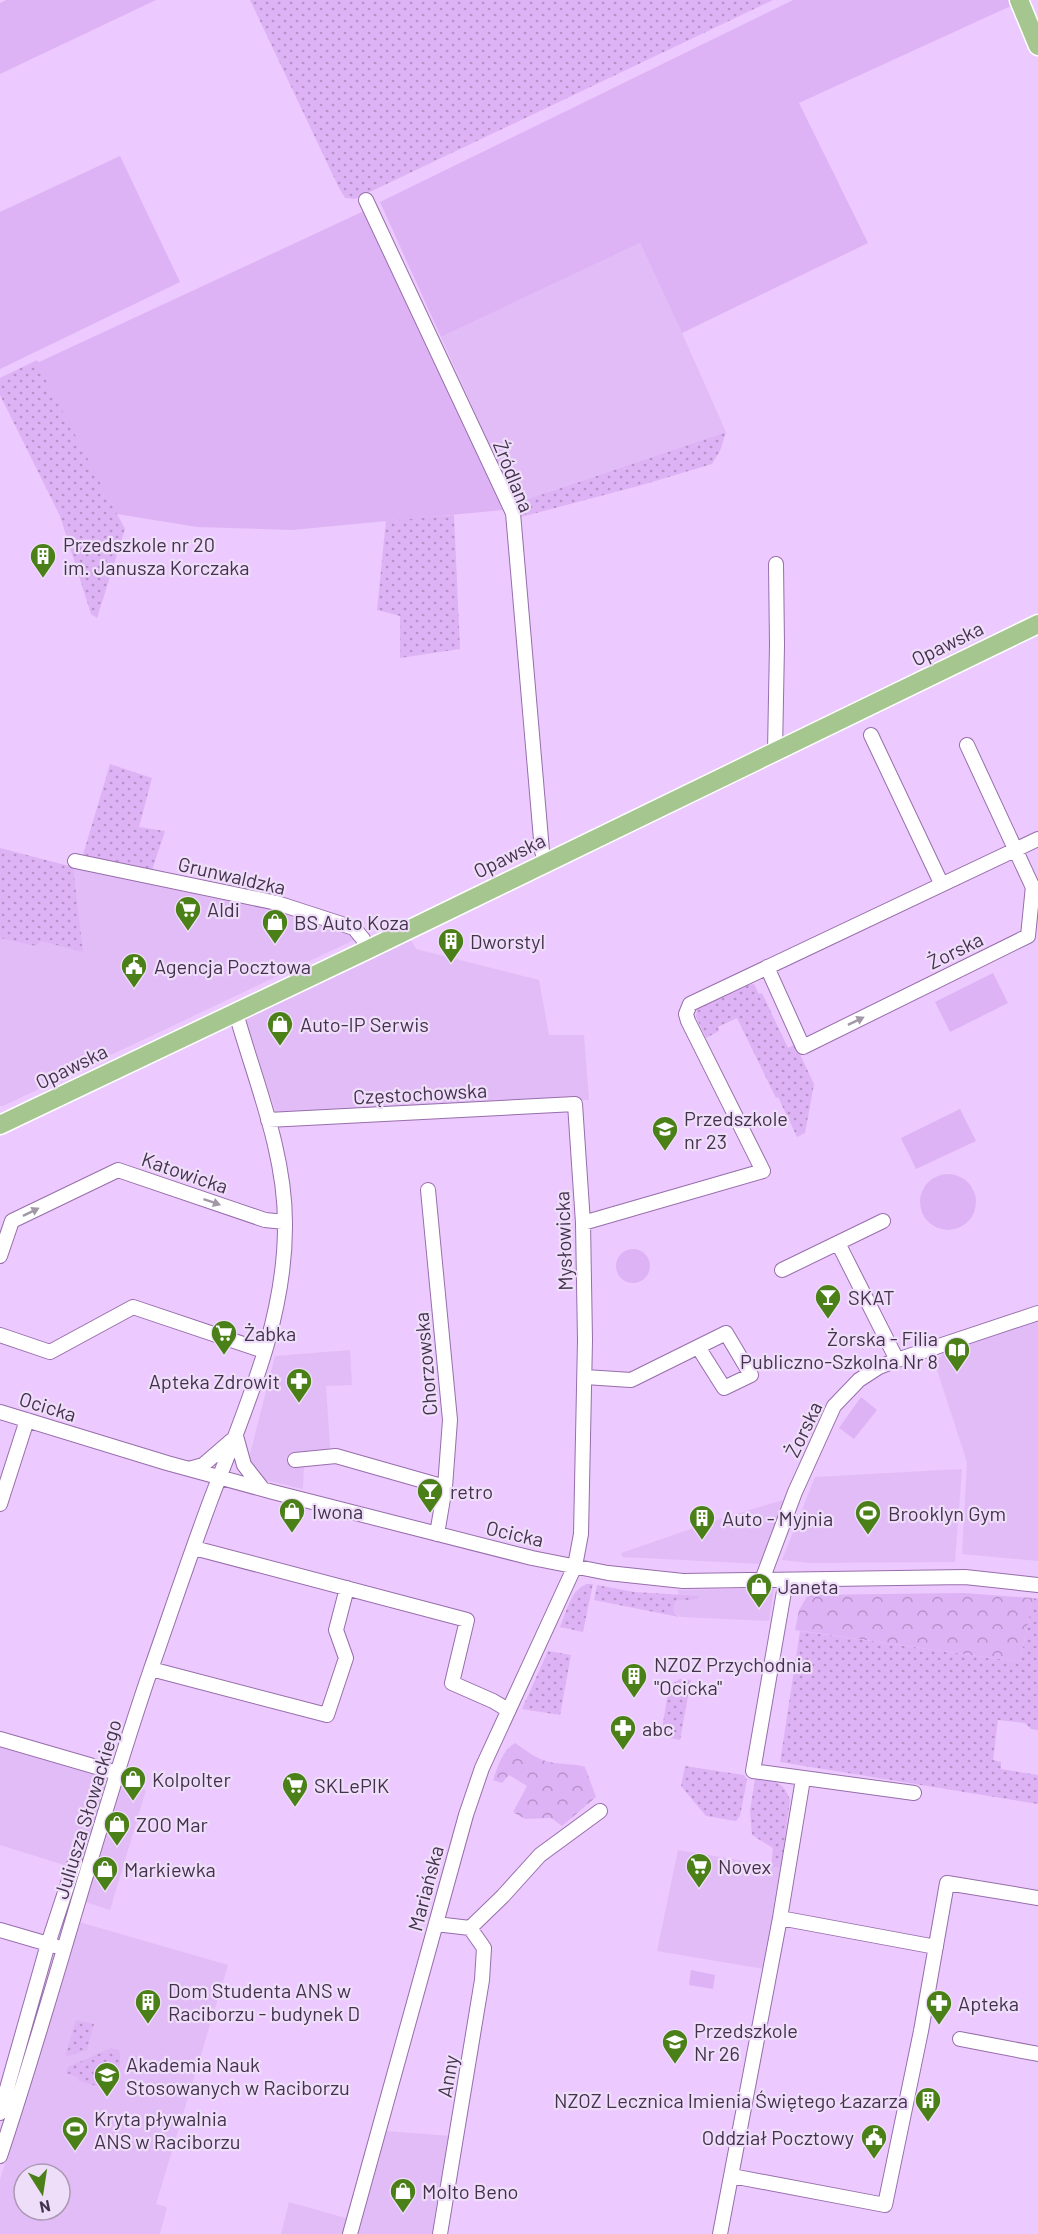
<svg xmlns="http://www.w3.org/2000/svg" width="1038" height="2234" font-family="Barlow,sans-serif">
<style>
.built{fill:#e2bcf6;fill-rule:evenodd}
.grass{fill:url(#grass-dots)}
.forest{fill:url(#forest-crowns)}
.green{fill:#deb3f5}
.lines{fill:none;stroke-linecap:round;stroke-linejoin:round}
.minor-casing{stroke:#976eab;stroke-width:16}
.major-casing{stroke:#fff;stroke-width:21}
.minor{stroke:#fff;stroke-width:14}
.major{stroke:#a6c68f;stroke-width:18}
.oneway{fill:#a298a6}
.labels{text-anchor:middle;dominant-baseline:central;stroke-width:4.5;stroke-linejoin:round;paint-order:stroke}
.street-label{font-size:20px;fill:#44324d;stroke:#efdef9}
.poi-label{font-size:20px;fill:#44324d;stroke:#efdef9;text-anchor:start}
</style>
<defs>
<pattern id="grass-dots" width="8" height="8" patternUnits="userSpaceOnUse" patternTransform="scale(1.5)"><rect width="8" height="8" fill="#deb3f5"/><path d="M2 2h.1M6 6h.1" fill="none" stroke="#b692c9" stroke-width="1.8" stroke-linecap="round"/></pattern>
<pattern id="forest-crowns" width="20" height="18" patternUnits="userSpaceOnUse" patternTransform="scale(1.5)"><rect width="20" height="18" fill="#deb3f5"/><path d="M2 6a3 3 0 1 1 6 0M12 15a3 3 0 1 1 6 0" fill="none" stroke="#b692c9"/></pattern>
</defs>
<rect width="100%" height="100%" fill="#ecc9fe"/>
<path class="built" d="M 640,243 L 682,333 L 726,432 L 516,503 L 441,337 Z
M 73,867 L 230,897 L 333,925 L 347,930 L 354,940 L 3,1106 L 0,1106 L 0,933 Z
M 411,940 L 416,949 L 539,980 L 549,1035 L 584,1035 L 589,1100 L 277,1116 L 245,1018 Z
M 1038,1322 L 1038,1561 L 962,1554 L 967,1462 L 935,1364 L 945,1351 Z
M 350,1350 L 352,1385 L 326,1386 L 331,1461 L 304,1464 L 303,1489 L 261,1479 L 249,1458 L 275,1356 Z
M 962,1469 L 955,1562 L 811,1563 L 782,1560 L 815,1477 Z
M 790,1498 L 762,1564 L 623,1557 L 621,1553 L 729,1516 Z
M 774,1588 L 769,1621 L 681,1617 L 673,1611 L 674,1601 L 679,1601 L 678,1590 Z
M 0,1744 L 108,1778 L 80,1870 L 0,1845 Z
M 121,1783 L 146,1790 L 110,1910 L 85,1902 Z
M 678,1850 L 781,1867 L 764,1969 L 657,1951 Z
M 79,1922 L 228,1965 L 156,2204 L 167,2207 L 160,2234 L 0,2234 L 0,2180 ZM 24,2174 L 60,2174 L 60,2210 L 24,2210 Z
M 386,2131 L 451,2136 L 433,2234 L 357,2234 Z
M 289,2202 L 349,2219 L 345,2234 L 281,2234 Z"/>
<path class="grass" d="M 250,0 L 773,0 L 355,199 L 345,198 L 338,186 Z
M 37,360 L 125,529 L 97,618 L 91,614 L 60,516 L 0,395 L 0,378 Z
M 726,432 L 720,451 L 712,464 L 642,485 L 521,517 L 516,503 Z
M 454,515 L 460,649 L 400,658 L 400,616 L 377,610 L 386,520 Z
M 110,764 L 152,778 L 139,827 L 165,831 L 152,870 L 82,858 Z
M 0,848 L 73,867 L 83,952 L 41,941 L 36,946 L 0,938 Z
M 754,984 L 759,994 L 762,993 L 788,1048 L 795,1044 L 814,1084 L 805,1133 L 797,1137 L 778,1097 L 776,1098 L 737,1018 L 718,1027 L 719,1031 L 706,1038 L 696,1017 L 697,1009 L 747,985 Z
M 587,1584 L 593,1584 L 583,1632 L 560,1627 C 566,1613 571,1589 587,1584 Z
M 597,1585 L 634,1592 L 699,1596 L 697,1599 L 675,1601 L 673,1611 L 679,1617 L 594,1600 Z
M 1033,1598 L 1038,1599 L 1038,1730 L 1031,1729 L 1025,1723 L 998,1720 L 993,1760 L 1001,1762 L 1001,1769 L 1038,1775 L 1038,1804 L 780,1762 L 800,1631 L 1020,1662 Z
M 548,1651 L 571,1655 L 560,1715 L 522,1709 Z
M 680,1679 L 691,1680 L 680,1740 L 669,1738 L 662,1729 L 669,1686 Z
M 685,1766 L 744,1775 L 747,1780 L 740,1816 L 736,1821 L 706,1816 L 681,1786 Z
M 755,1779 C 774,1782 783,1780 790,1800 L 781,1867 L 771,1867 L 773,1848 L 752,1835 L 750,1811 Z
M 76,2020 L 94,2024 L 87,2050 L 65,2057 Z
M 111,2048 L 120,2051 L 120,2064 L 112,2090 L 79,2081 L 78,2077 L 66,2073 L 68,2067 Z"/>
<path class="forest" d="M 964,1593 L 1033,1598 L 1020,1662 L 795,1630 L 799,1610 L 808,1595 Z
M 515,1743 C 527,1751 536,1759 550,1762 C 562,1765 574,1763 585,1767 L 596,1797 L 562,1826 L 551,1818 L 525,1819 L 513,1812 L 527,1786 L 509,1775 L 502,1783 L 493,1780 C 498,1766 502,1751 515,1743 Z"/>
<path class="green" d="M 6,0 L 156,0 L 0,74 L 0,3 Z
M 793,0 L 1011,0 L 1013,5 L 799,103 L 868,243 L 682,333 L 640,243 L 441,337 L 380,202 Z
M 120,156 L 180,282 L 0,369 L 0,212 Z
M 364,211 L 503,510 L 292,530 L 197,527 L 117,514 L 37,363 Z
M 993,973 L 1008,1003 L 950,1032 L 935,1002 Z
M 960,1109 L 976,1141 L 916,1169 L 901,1138 Z
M920 1202a28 28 0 1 1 56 0a28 28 0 1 1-56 0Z
M616 1266a17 17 0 1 1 34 0a17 17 0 1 1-34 0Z
M 861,1397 L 877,1410 L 854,1439 L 839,1428 Z
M 691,1970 L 715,1975 L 713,1989 L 689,1985 Z"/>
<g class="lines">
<g class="minor-casing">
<path id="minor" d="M 366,200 L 513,513 L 542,851 L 546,862
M 871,735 L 941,883
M 967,745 L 1035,892
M 775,751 L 777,645 L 776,564
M 75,861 L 277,903 L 354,928 L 363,939 L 367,950
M 767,967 L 803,1047 L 1028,936 L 1033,886
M 268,1120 L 575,1104 L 583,1223 L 585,1340 L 581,1534 L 575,1566 L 482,1768 L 466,1815 L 350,2234
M 428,1190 L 450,1420 L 445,1487 L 437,1534
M 583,1223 L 763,1171 L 688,1021 L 686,1014 L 690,1004 L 1038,839
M 838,1243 L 897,1360
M 0,1256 L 12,1221 L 118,1170 L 265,1220 L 285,1222
M 782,1270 L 883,1221
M 0,1335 L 50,1352 L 133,1307 L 264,1351
M 585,1377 L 631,1380 L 726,1333 L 751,1375 L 724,1388 L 698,1347
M 0,1412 L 167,1463 L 273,1492 L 532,1558 L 608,1573 L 683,1581 L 965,1577 L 1038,1585
M 236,1436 L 244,1465 L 262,1488
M 295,1460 L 336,1456 L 445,1487
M 189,1469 L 203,1465 L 232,1440
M 0,1504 L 27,1420
M 194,1548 L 467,1620 L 452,1683 L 493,1701 L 508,1710
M 762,1580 L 795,1492 L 834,1406 L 859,1380 L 879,1367 L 897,1360 L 1038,1313
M 786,1580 L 753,1771 L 914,1793
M 151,1669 L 327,1715 L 346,1658 L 336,1630 L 347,1588
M 0,1739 L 117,1773
M 780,1918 L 936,1947
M 436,1924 L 470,1928 L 503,1896 L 540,1855 L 600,1811
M 0,1930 L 55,1946
M 960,2039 L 1038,2054
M 0,2113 L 48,1944 L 75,1862
M 0,2156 C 54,1994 96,1829 151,1669 C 171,1612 190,1555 211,1499 C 245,1409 286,1320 285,1223 C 285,1151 255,1081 236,1013
M 732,2176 L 885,2205 L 921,2031 L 947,1883 L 1038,1898
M 440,2234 L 482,1980 L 484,1948 L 470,1928
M 720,2234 L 780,1918 L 803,1779"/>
</g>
<g class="major-casing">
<path id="major" d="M 1019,0 L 1038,46
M 0,1125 L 367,950 L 1038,624"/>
</g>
<use href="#minor" class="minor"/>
<use href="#major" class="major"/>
</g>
<defs><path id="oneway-solid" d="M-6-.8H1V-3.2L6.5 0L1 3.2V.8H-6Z" transform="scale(1.5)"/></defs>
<g class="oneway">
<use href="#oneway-solid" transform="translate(856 1021) rotate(-26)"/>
<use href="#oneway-solid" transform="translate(212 1202) rotate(19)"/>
<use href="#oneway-solid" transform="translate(31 1212) rotate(-26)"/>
</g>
<defs>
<g id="building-pin" transform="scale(1.35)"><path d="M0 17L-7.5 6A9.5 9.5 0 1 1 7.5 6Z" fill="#4a8017" stroke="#efdef9"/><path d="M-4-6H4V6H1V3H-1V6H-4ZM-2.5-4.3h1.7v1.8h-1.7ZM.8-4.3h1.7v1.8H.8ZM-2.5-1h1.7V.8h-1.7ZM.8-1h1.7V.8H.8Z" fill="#fff"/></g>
<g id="supermarket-pin" transform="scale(1.35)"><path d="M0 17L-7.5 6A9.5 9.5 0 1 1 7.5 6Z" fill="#4a8017" stroke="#efdef9"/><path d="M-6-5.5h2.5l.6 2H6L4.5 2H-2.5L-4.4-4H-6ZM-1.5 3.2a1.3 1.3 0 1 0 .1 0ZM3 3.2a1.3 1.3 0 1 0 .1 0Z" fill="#fff"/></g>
<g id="shop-pin" transform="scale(1.35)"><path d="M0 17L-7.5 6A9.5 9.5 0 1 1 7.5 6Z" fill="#4a8017" stroke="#efdef9"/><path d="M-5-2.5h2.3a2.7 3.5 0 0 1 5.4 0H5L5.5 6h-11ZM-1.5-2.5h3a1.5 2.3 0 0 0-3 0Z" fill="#fff"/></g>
<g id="civic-pin" transform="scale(1.35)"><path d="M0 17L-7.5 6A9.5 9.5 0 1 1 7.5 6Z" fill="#4a8017" stroke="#efdef9"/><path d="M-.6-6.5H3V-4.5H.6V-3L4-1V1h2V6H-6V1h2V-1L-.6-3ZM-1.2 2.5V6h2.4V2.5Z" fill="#fff"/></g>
<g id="school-pin" transform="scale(1.35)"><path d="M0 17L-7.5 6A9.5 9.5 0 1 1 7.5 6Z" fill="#4a8017" stroke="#efdef9"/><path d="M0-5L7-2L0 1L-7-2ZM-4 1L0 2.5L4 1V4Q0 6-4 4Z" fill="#fff"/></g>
<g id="bar-pin" transform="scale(1.35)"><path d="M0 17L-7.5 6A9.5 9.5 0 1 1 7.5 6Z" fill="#4a8017" stroke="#efdef9"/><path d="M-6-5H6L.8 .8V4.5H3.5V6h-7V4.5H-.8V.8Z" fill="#fff"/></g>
<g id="library-pin" transform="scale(1.35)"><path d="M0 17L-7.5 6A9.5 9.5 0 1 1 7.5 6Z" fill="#4a8017" stroke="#efdef9"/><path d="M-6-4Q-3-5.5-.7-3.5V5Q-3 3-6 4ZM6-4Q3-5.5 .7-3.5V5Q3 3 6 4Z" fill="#fff"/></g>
<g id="pharmacy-pin" transform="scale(1.35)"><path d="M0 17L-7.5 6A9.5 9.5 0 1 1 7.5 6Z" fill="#4a8017" stroke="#efdef9"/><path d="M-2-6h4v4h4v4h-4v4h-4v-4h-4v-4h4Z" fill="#fff"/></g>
<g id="stadium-pin" transform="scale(1.35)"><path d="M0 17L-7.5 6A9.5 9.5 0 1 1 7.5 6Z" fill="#4a8017" stroke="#efdef9"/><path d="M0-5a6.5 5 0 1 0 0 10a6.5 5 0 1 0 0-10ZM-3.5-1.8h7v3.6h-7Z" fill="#fff"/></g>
<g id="university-pin" transform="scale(1.35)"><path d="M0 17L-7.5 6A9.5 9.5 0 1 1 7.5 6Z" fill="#4a8017" stroke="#efdef9"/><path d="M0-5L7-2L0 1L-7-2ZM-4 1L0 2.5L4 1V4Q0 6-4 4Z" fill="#fff"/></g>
</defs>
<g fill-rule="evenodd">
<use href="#building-pin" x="43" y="556"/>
<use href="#supermarket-pin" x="188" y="909"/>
<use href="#shop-pin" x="275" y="922"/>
<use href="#building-pin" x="451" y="941"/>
<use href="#civic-pin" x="134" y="966"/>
<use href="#shop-pin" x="280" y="1024"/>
<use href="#school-pin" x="665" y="1129"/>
<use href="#bar-pin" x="828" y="1297"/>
<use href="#supermarket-pin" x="224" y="1333"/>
<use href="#library-pin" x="957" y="1350"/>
<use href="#pharmacy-pin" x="299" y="1381"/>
<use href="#bar-pin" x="430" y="1491"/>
<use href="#shop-pin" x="292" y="1511"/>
<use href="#stadium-pin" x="868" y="1513"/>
<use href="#building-pin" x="702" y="1518"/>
<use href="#shop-pin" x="759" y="1586"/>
<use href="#building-pin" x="634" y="1676"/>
<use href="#pharmacy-pin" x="623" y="1728"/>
<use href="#shop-pin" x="133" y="1779"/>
<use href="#supermarket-pin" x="295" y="1785"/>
<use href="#shop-pin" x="117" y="1824"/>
<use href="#supermarket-pin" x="699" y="1866"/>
<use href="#shop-pin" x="105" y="1869"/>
<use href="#building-pin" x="148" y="2002"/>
<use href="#pharmacy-pin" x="939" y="2003"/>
<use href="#school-pin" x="675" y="2042"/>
<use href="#university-pin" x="107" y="2075"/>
<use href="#building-pin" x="928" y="2100"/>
<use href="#stadium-pin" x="75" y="2129"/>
<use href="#civic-pin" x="874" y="2137"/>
<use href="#shop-pin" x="403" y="2191"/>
</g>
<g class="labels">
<g class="street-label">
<text transform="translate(514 476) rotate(68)">Źródlana</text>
<text transform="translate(947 643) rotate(-26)">Opawska</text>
<text transform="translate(509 855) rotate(-26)">Opawska</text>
<text transform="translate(232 875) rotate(13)">Grunwaldzka</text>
<text transform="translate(955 950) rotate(-26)">Żorska</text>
<text transform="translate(71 1066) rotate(-26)">Opawska</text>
<text transform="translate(420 1093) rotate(-3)">Częstochowska</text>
<text transform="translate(185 1172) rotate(19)">Katowicka</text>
<text transform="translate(563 1241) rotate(-92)">Mysłowicka</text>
<text transform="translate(425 1364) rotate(-95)">Chorzowska</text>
<text transform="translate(48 1406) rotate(17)">Ocicka</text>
<text transform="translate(803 1429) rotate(-64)">Żorska</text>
<text transform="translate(515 1533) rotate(13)">Ocicka</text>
<text transform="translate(87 1809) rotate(-73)">Juliusza Słowackiego</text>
<text transform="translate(425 1888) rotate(-75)">Mariańska</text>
<text transform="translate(447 2076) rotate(-80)">Anny</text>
</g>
<g class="poi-label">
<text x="63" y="544">Przedszkole nr 20<tspan x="63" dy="23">im. Janusza Korczaka</tspan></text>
<text x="207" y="909">Aldi</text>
<text x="294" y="922">BS Auto Koza</text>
<text x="470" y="941">Dworstyl</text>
<text x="154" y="966">Agencja Pocztowa</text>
<text x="300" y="1024">Auto-IP Serwis</text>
<text x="684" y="1118">Przedszkole<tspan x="684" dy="23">nr 23</tspan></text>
<text x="848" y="1297">SKAT</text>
<text x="244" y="1333">Żabka</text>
<text x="938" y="1338" text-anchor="end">Żorska - Filia<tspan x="938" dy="23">Publiczno-Szkolna Nr 8</tspan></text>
<text x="280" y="1381" text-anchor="end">Apteka Zdrowit</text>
<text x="450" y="1491">retro</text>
<text x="312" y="1511">Iwona</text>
<text x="888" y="1513">Brooklyn Gym</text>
<text x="722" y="1518">Auto - Myjnia</text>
<text x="778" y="1586">Janeta</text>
<text x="654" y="1664">NZOZ Przychodnia<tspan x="654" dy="23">"Ocicka"</tspan></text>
<text x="642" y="1728">abc</text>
<text x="152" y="1779">Kolpolter</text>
<text x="314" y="1785">SKLePIK</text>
<text x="136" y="1824">ZOO Mar</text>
<text x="718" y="1866">Novex</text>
<text x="124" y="1869">Markiewka</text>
<text x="168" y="1990">Dom Studenta ANS w<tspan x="168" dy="23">Raciborzu - budynek D</tspan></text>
<text x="958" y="2003">Apteka</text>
<text x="694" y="2030">Przedszkole<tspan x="694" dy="23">Nr 26</tspan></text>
<text x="126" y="2064">Akademia Nauk<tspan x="126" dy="23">Stosowanych w Raciborzu</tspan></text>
<text x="908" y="2100" text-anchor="end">NZOZ Lecznica Imienia Świętego Łazarza</text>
<text x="94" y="2118">Kryta pływalnia<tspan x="94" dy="23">ANS w Raciborzu</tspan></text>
<text x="854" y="2137" text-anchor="end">Oddział Pocztowy</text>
<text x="422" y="2191">Molto Beno</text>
</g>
</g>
<g transform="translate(42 2192) rotate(168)"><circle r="28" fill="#efdef9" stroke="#ab99b4" stroke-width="1.5"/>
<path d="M0-4.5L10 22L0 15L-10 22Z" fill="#4a8017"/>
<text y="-9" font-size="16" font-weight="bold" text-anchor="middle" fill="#44324d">N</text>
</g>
</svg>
